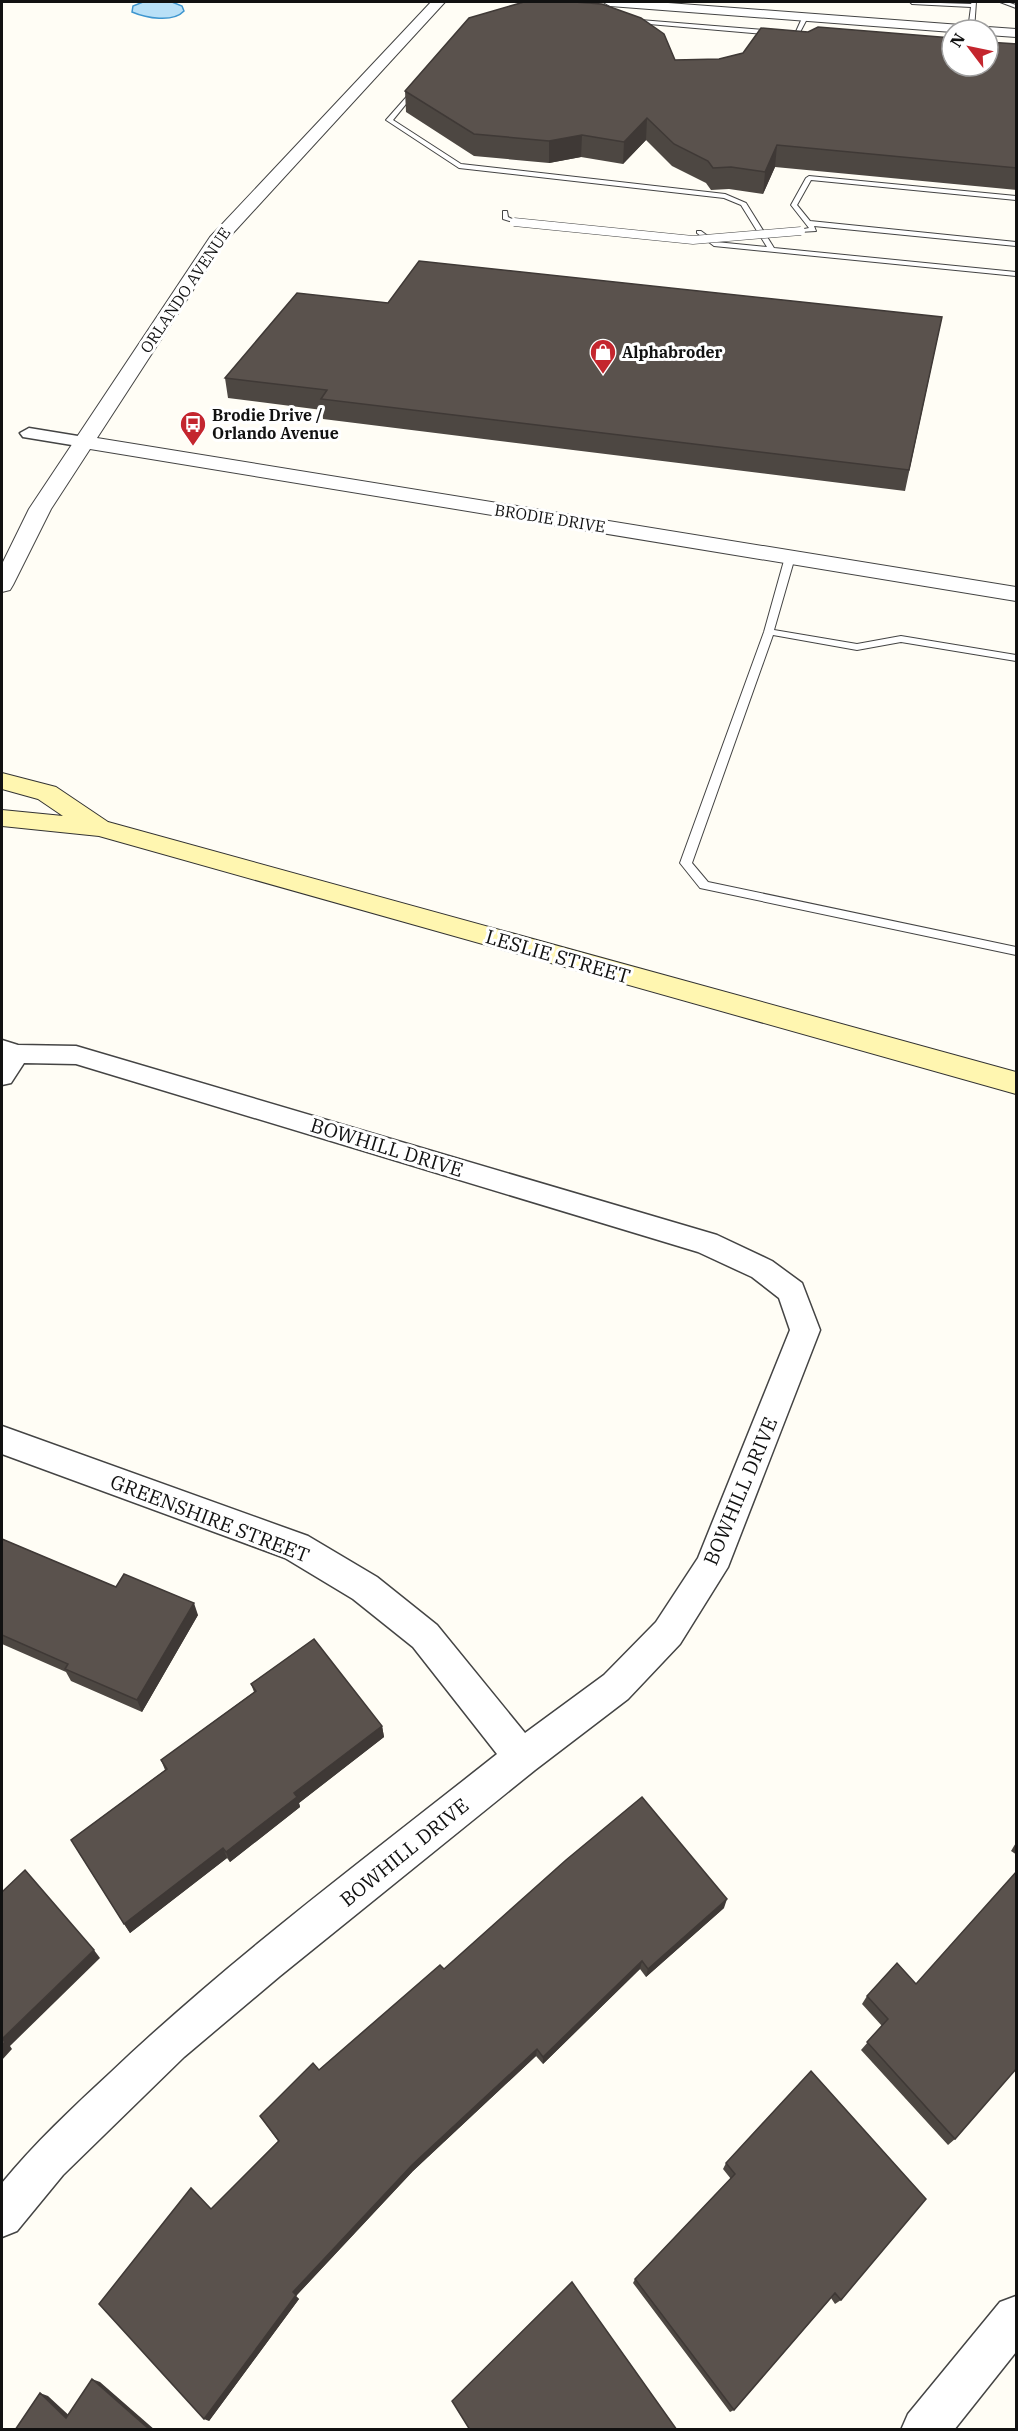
<svg xmlns="http://www.w3.org/2000/svg" width="1018" height="2431" font-family="'IBM Plex Serif',serif">
<style>
.water{fill:#b9e0f7;stroke:#3f96cf;stroke-width:1.5}
.lines{fill:none;stroke-linecap:round;stroke-linejoin:round}
.service-casing{stroke:#444;stroke-width:2}
.minor-casing{stroke:#444;stroke-width:3}
.tertiary-casing{stroke:#444;stroke-width:2}
.secondary-casing{stroke:#333;stroke-width:2}
.service{fill:#fff;fill-rule:evenodd}
.minor{fill:#fff;fill-rule:evenodd}
.tertiary{fill:#fff;fill-rule:evenodd}
.secondary{fill:#fff6b0;fill-rule:evenodd}
.service-bridge-casing{stroke:#444;stroke-width:9;stroke-linecap:butt}
.service-bridge{stroke:#fff;stroke-width:8}
.wall{fill:#4d4742}
.shaded-wall{fill:#3f3936}
.building{fill:#5a524d;stroke:#3f3936;stroke-width:1.5}
.labels{text-anchor:middle;dominant-baseline:central;stroke-width:6;stroke-linejoin:round;paint-order:stroke}
.far-street-label{font-size:16px;fill:#111;stroke:#fff}
.far-poi-label{font-size:16px;font-weight:bold;fill:#111;stroke:#fff;text-anchor:start}
.street-label{font-size:20px;fill:#111;stroke:#fff}
</style>
<rect width="100%" height="100%" fill="#fffdf5"/>
<path class="water" d="M 143,2 L 172,2 L 182,6 L 184,11 C 173,23 146,18 132,12 L 133,6 Z"/>
<g class="lines">
<g class="service-casing">
<path id="service" d="M 910,2 L 971,4 L 972,2 L 976,2 L 974,30 L 968,30 L 971,7 L 912,4 Z
M 1000,2 L 1007,2 L 1016,5 L 1016,8 Z
M 803,16 L 808,17 L 798,36 L 794,36 Z
M 628,19 L 777,31 L 780,33 L 777,35 L 626,22 Z
M 417,85 L 419,88 L 393,120 L 461,164 L 725,194 L 746,203 L 774,248 L 1016,272 L 1016,276 L 714,246 L 697,233 L 697,231 L 701,231 L 716,242 L 767,247 L 741,205 L 724,198 L 459,168 L 386,120 Z
M 809,176 L 1016,196 L 1016,200 L 811,180 L 797,205 L 810,221 L 1016,242 L 1016,246 L 814,226 L 816,231 L 799,232 L 799,230 L 809,228 L 791,205 L 806,178 Z
M 503,211 L 507,211 L 508,217 L 516,221 L 516,223 L 503,219 Z
M 790,554 L 795,557 L 774,630 L 857,644 L 901,636 L 1016,655 L 1016,661 L 901,642 L 857,650 L 773,635 L 692,863 L 708,882 L 1016,947 L 1016,955 L 700,888 L 680,863 L 764,632 L 785,557 Z"/>
</g>
<g class="minor-casing">
<path id="minor" d="M 29,428 L 84,437 L 93,442 L 84,447 L 23,437 L 20,433 Z
M 2,1040 L 18,1045 L 76,1046 L 717,1235 L 772,1261 L 802,1283 L 820,1330 L 728,1567 L 680,1644 L 628,1699 L 535,1770 L 280,1976 L 184,2057 L 63,2175 L 17,2231 L 2,2237 L 2,2183 C 35,2143 72,2108 110,2073 C 231,1958 366,1858 497,1754 L 413,1647 L 353,1599 L 285,1558 L 2,1454 L 2,1426 L 308,1536 L 377,1577 L 437,1625 L 525,1733 L 604,1675 L 656,1622 L 698,1558 L 790,1330 L 779,1298 L 752,1277 L 698,1252 L 76,1064 L 24,1063 L 11,1083 L 2,1085 Z
M 1016,2296 L 1016,2352 L 954,2430 L 901,2430 L 908,2414 L 1000,2302 Z"/>
</g>
<g class="tertiary-casing">
<path id="tertiary" d="M 431,2 L 445,2 L 223,244 L 97,438 L 1016,587 L 1016,601 L 90,449 L 51,509 L 13,585 L 10,590 L 2,592 L 2,564 L 29,509 L 210,237 Z
M 603,2 L 655,2 L 974,26 L 981,30 L 952,30 L 952,32 L 610,6 Z
M 988,27 L 1016,29 L 1016,37 L 988,35 L 988,30 L 982,30 Z"/>
</g>
<g class="secondary-casing">
<path id="secondary" d="M 2,773 L 56,787 L 108,822 L 1016,1072 L 1016,1094 L 99,836 L 2,826 L 2,810 L 63,816 L 38,799 L 2,789 Z"/>
</g>
<use href="#service" class="service"/>
<use href="#minor" class="minor"/>
<use href="#tertiary" class="tertiary"/>
<use href="#secondary" class="secondary"/>
<g class="service-bridge-casing">
<path id="service-bridge" d="M 514,222 L 693,240 L 801,231"/>
</g>
<use href="#service-bridge" class="service-bridge"/>
</g>
<path class="wall" d="M 808,32 L 1017,44 L 1017,190 L 775,167 L 763,194 L 729,189 L 711,190 L 706,183 L 672,166 L 646,140 L 623,164 L 581,157 L 549,163 L 474,156 L 406,112 L 405,91 L 675,60 L 719,59 L 743,53 Z
M 388,303 L 942,317 L 905,491 L 323,419 L 322,410 L 228,398 L 225,378 Z
M 2,1539 L 116,1587 L 198,1615 L 142,1712 L 71,1681 L 66,1672 L 2,1644 Z
M 251,1684 L 382,1726 L 384,1737 L 299,1803 L 300,1807 L 230,1862 L 227,1858 L 130,1933 L 71,1840 L 165,1770 L 161,1760 L 254,1692 Z
M 1017,1841 L 1017,1855 L 1011,1851 Z
M 724,1908 L 646,1977 L 640,1969 L 543,2064 L 536,2056 L 413,2171 L 296,2296 L 299,2299 L 209,2421 L 211,2209 L 278,2141 L 260,2116 L 319,2070 L 444,1969 Z
M 897,1963 L 955,2139 L 948,2145 L 861,2050 L 882,2026 L 862,2004 L 867,1996 Z
M 726,2163 L 841,2300 L 835,2304 L 831,2298 L 734,2410 L 730,2412 L 633,2283 L 635,2279 L 731,2179 L 723,2169 Z"/>
<path class="shaded-wall" d="M 647,118 L 646,140 L 623,164 L 624,142 Z
M 582,135 L 581,157 L 549,163 L 549,141 Z
M 777,145 L 775,167 L 763,194 L 765,172 Z
M 194,1603 L 198,1615 L 142,1712 L 137,1700 Z
M 382,1726 L 384,1737 L 299,1803 L 300,1807 L 230,1862 L 226,1852 L 294,1793 Z
M 223,1848 L 227,1858 L 130,1933 L 124,1924 Z
M 727,1899 L 724,1908 L 646,1977 L 648,1969 Z
M 94,1950 L 100,1958 L 10,2046 L 12,2049 L 2,2060 L 2,2039 Z
M 642,1961 L 640,1969 L 543,2064 L 543,2057 Z
M 537,2049 L 536,2056 L 413,2171 L 296,2296 L 299,2299 L 209,2421 L 204,2419 L 293,2292 L 412,2165 Z
M 92,2379 L 100,2382 L 155,2430 L 150,2430 Z
M 40,2393 L 48,2396 L 74,2420 L 66,2418 Z"/>
<path class="building" d="M 524,2 L 574,2 L 602,4 L 641,18 L 664,34 L 675,60 L 719,59 L 743,53 L 761,28 L 808,32 L 818,27 L 952,38 L 952,66 L 988,66 L 988,42 L 1017,44 L 1017,168 L 777,145 L 765,172 L 731,167 L 713,168 L 708,161 L 674,144 L 647,118 L 624,142 L 582,135 L 549,141 L 474,134 L 405,91 L 469,18 Z
M 419,261 L 942,317 L 909,470 L 321,399 L 327,390 L 225,378 L 297,293 L 388,303 Z
M 2,1539 L 116,1587 L 124,1574 L 194,1603 L 137,1700 L 65,1669 L 68,1664 L 2,1635 Z
M 314,1639 L 382,1726 L 294,1793 L 297,1797 L 226,1852 L 223,1848 L 124,1924 L 71,1840 L 167,1769 L 161,1760 L 256,1691 L 251,1684 Z
M 642,1797 L 727,1899 L 648,1969 L 642,1961 L 543,2057 L 537,2049 L 412,2165 L 293,2292 L 296,2295 L 204,2419 L 99,2304 L 191,2188 L 211,2209 L 279,2141 L 260,2116 L 313,2063 L 319,2070 L 440,1965 L 444,1969 L 566,1860 Z
M 25,1870 L 94,1950 L 2,2039 L 5,2042 L 2,2045 L 2,1892 Z
M 1017,1871 L 1017,2068 L 955,2139 L 867,2042 L 888,2019 L 867,1996 L 897,1963 L 916,1984 Z
M 811,2071 L 926,2199 L 841,2300 L 835,2293 L 734,2410 L 635,2279 L 735,2174 L 726,2163 Z
M 572,2282 L 677,2430 L 470,2430 L 452,2401 Z
M 92,2379 L 150,2430 L 15,2430 L 40,2393 L 66,2418 Z"/>
<defs>
<g id="shop-pin" transform="scale(1.35)"><path d="M0 17L-7.5 6A9.5 9.5 0 1 1 7.5 6Z" fill="#c4262e" stroke="#fff"/><path d="M-5-2.5h2.3a2.7 3.5 0 0 1 5.4 0H5L5.5 6h-11ZM-1.5-2.5h3a1.5 2.3 0 0 0-3 0Z" fill="#fff"/></g>
<g id="bus-pin" transform="scale(1.35)"><path d="M0 17L-7.5 6A9.5 9.5 0 1 1 7.5 6Z" fill="#c4262e" stroke="#fff"/><path d="M-5-6H5V4H4V6H2V4H-2V6H-4V4H-5ZM-3.5-4V0h7V-4ZM-3.5 1.2v1.5H-2V1.2ZM2 1.2v1.5H3.5V1.2Z" fill="#fff"/></g>
</defs>
<g fill-rule="evenodd">
<use href="#shop-pin" x="603" y="352"/>
<use href="#bus-pin" x="193" y="424"/>
</g>
<g class="labels">
<g class="far-street-label">
<text transform="translate(185 290) rotate(-56)">ORLANDO AVENUE</text>
<text transform="translate(550 518) rotate(9)">BRODIE DRIVE</text>
</g>
<g class="far-poi-label">
<text x="622" y="352">Alphabroder</text>
<text x="212" y="415">Brodie Drive /<tspan x="212" dy="18">Orlando Avenue</tspan></text>
</g>
<g class="street-label">
<text transform="translate(558 956) rotate(16)">LESLIE STREET</text>
<text transform="translate(387 1147) rotate(17)">BOWHILL DRIVE</text>
<text transform="translate(740 1491) rotate(-67)">BOWHILL DRIVE</text>
<text transform="translate(210 1518) rotate(21)">GREENSHIRE STREET</text>
<text transform="translate(404 1852) rotate(-39)">BOWHILL DRIVE</text>
</g>
</g>
<rect width="1018" height="2431" fill="none" stroke="#111111" stroke-width="6"/>
<g transform="translate(970 48) rotate(302)"><circle r="28" fill="#ffffff" stroke="#a0a0a0" stroke-width="1.5"/>
<path d="M0-4.5L10 22L0 15L-10 22Z" fill="#c4262e"/>
<text y="-9" font-size="16" font-weight="bold" text-anchor="middle" fill="#111111">N</text>
</g>
</svg>
